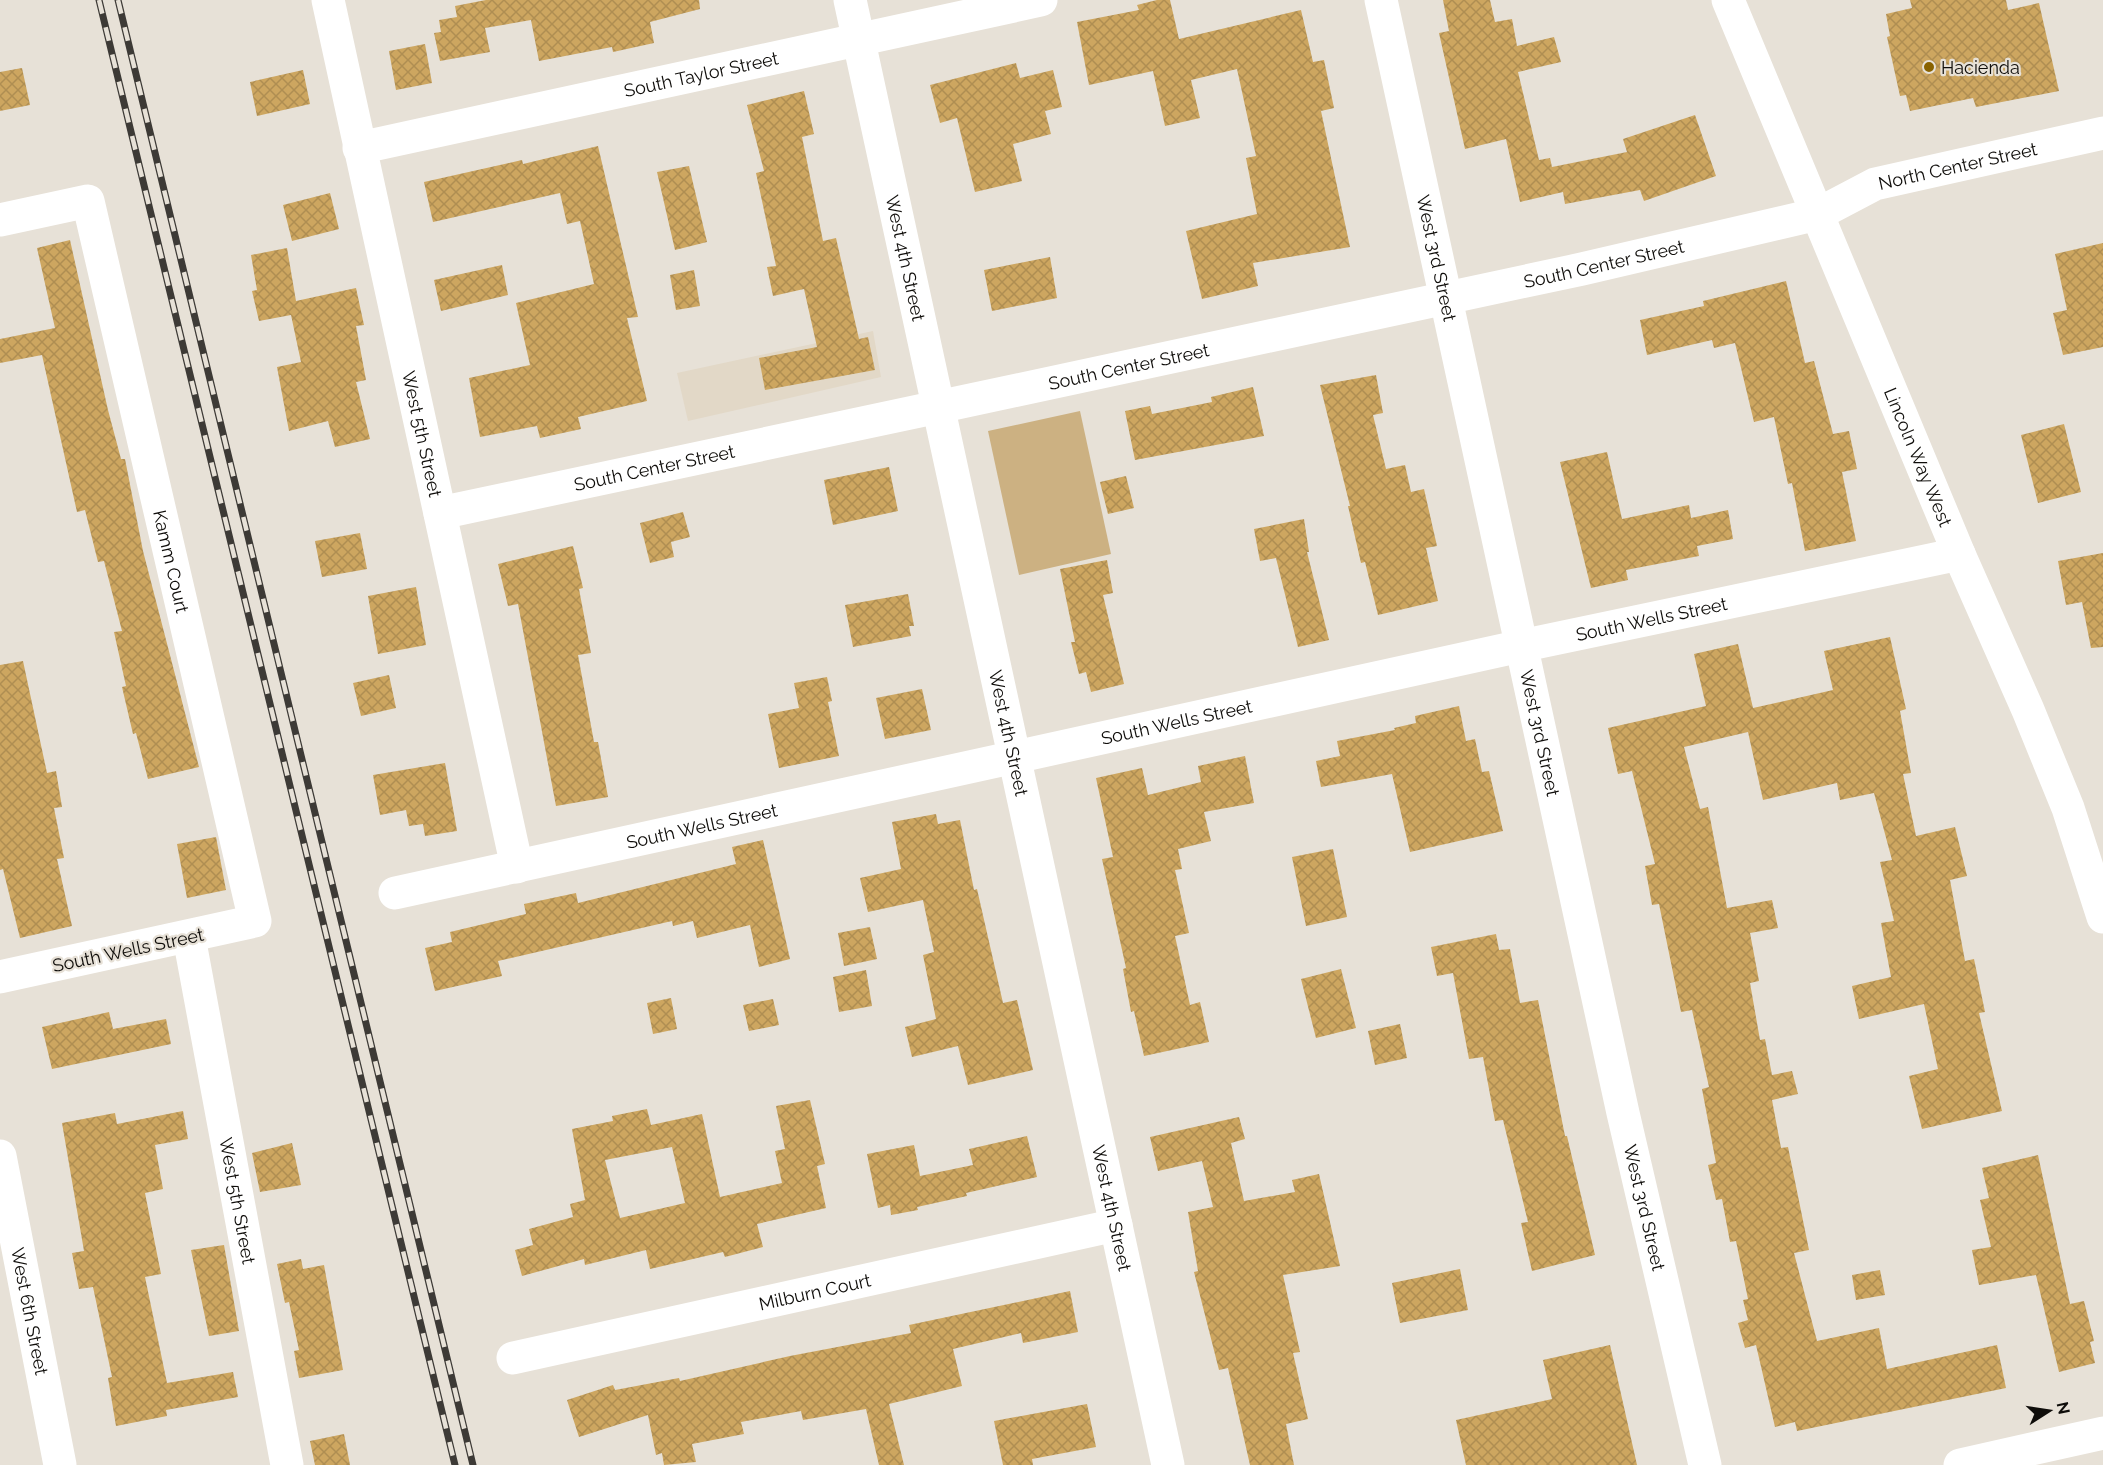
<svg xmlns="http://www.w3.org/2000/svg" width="2103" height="1465" font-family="Raleway,sans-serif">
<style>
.built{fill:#e2d8c7}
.green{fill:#ccb182}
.building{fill:url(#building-cross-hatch);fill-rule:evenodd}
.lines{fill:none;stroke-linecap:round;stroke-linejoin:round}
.street{stroke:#fff;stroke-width:33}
.secondary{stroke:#fff;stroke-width:33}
.primary{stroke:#fff;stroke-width:33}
.rail-casing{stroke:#3d3a36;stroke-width:7}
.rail{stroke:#e7e1d7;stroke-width:4.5;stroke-dasharray:14;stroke-linecap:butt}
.poi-dot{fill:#896200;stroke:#e7e1d7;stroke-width:2}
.labels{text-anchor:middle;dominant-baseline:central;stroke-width:4.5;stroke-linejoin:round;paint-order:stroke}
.poi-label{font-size:18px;fill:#0f0d0a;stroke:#e7e1d7;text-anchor:start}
.street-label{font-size:18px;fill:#0f0d0a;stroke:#e7e1d7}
</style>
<defs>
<pattern id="building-cross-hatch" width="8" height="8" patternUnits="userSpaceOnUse" patternTransform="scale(1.5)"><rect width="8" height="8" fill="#cda660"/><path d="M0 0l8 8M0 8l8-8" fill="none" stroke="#af8e52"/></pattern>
</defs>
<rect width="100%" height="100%" fill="#e7e1d7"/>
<path class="built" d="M 873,331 L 881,377 L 688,421 L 677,373 Z"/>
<path class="green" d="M 1080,411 L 1111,554 L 1019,575 L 988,431 Z"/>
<path class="building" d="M 486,0 L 699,0 L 700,9 L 650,22 L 654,43 L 613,52 L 612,47 L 539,61 L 531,20 L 485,28 L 490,52 L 440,61 L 434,33 L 441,32 L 439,20 L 457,17 L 455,6 Z
M 1157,0 L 1170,0 L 1179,39 L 1301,10 L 1313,62 L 1324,60 L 1334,108 L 1321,111 L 1350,247 L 1253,263 L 1258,286 L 1202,299 L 1186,231 L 1257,214 L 1246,158 L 1256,156 L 1237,69 L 1191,80 L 1200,118 L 1165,126 L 1153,71 L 1089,85 L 1077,22 L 1139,10 L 1137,5 Z
M 1443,0 L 1490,0 L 1495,22 L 1512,19 L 1517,46 L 1554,37 L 1561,62 L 1518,72 L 1539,160 L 1550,158 L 1552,167 L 1627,152 L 1623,139 L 1695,115 L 1716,176 L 1644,201 L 1640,190 L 1565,204 L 1563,192 L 1520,202 L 1506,139 L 1465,149 L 1439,33 L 1449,31 Z
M 1910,0 L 2006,0 L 2008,10 L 2039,3 L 2059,91 L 1976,107 L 1973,98 L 1910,111 L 1906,95 L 1900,96 L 1887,37 L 1890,36 L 1886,14 L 1912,8 Z
M 425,44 L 432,83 L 396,90 L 389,51 Z
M 1016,63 L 1020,78 L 1053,70 L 1062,107 L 1045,111 L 1051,134 L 1013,144 L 1022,181 L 975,192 L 957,118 L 940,123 L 930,85 Z
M 22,68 L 30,105 L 0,111 L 0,72 Z
M 303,70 L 310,104 L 257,116 L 250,82 Z
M 804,91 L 814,134 L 802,137 L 823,241 L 836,238 L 859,339 L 868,337 L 875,370 L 765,390 L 759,358 L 817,347 L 804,289 L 773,296 L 767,267 L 776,266 L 756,173 L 764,171 L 747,105 Z
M 598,146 L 638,317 L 627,318 L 647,401 L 578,417 L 581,429 L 540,438 L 537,426 L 480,437 L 469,378 L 530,365 L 516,303 L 594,284 L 580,221 L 567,224 L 560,193 L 433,222 L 424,182 L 522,160 L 523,164 Z
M 689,166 L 707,242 L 675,250 L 657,172 Z
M 330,193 L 339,229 L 292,241 L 283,205 Z
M 70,240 L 108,410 L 121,459 L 125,459 L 143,551 L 199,767 L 148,779 L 136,733 L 133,734 L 122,687 L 126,686 L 114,632 L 122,631 L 104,561 L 98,562 L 85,510 L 77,512 L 42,355 L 0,363 L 0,339 L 55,328 L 37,248 Z
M 2103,243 L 2103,347 L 2063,355 L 2053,313 L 2067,310 L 2055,254 Z
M 287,248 L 296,301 L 356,288 L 364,325 L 356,326 L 366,380 L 356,382 L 370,439 L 335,447 L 328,421 L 289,431 L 277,367 L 301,362 L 291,315 L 259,321 L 252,291 L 257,290 L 251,255 Z
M 1050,257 L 1057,298 L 992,311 L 984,270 Z
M 502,265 L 508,295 L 441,311 L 434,280 Z
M 694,270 L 700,306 L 676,310 L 670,275 Z
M 1786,281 L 1805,363 L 1814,361 L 1833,434 L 1849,431 L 1857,469 L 1842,472 L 1856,541 L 1805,551 L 1792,483 L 1788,484 L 1774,417 L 1754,422 L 1735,343 L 1714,348 L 1712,340 L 1647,355 L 1640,320 L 1704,306 L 1703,301 Z
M 1376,375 L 1383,413 L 1373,415 L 1386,469 L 1405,465 L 1411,492 L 1424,489 L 1437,546 L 1426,548 L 1438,601 L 1378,615 L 1365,562 L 1361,563 L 1348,506 L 1350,506 L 1320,385 Z
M 1253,387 L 1264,436 L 1135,460 L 1125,411 L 1150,406 L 1152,414 L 1212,402 L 1211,397 Z
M 2064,424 L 2081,492 L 2038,503 L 2021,435 Z
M 1607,452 L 1622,519 L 1689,505 L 1691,518 L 1728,510 L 1733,539 L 1697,546 L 1699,556 L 1626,570 L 1628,580 L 1591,588 L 1560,462 Z
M 889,467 L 898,511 L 833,525 L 824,480 Z
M 1126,476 L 1134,508 L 1108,514 L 1100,482 Z
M 683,512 L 690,537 L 671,542 L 674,557 L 650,563 L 640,523 Z
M 1304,519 L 1309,552 L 1307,552 L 1329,640 L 1298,647 L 1276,558 L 1260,561 L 1254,529 Z
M 360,533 L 367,569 L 322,577 L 315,541 Z
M 573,546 L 583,588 L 579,589 L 591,653 L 578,655 L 594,742 L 598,742 L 608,797 L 556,806 L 518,604 L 508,606 L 498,564 Z
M 2103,553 L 2103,647 L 2091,648 L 2082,602 L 2066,605 L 2058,561 Z
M 1107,560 L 1113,593 L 1103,595 L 1124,684 L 1091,692 L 1086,672 L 1079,674 L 1071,642 L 1075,642 L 1060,569 Z
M 416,587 L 426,645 L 378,654 L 368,596 Z
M 908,594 L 914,626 L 909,626 L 911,636 L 853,647 L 845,605 Z
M 1890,637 L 1906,709 L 1900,711 L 1911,773 L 1903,774 L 1916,836 L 1955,827 L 1967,876 L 1950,880 L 1965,961 L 1974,959 L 1985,1012 L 1979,1013 L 2002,1111 L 1922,1129 L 1909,1076 L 1938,1069 L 1924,1004 L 1859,1019 L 1852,986 L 1891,977 L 1881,923 L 1894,921 L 1880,862 L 1892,860 L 1874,793 L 1840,800 L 1837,783 L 1763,800 L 1748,732 L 1684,747 L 1700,809 L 1708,807 L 1727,908 L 1772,900 L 1778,928 L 1750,933 L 1759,981 L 1750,983 L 1760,1040 L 1765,1039 L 1772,1075 L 1792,1071 L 1798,1094 L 1772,1100 L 1781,1148 L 1788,1147 L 1809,1250 L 1794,1253 L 1817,1341 L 1879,1328 L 1887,1369 L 1997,1345 L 2006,1388 L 1797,1431 L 1795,1422 L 1775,1427 L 1756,1345 L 1745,1348 L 1738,1323 L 1748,1320 L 1743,1300 L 1748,1299 L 1736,1241 L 1730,1242 L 1722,1199 L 1716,1200 L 1708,1165 L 1716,1163 L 1702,1089 L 1709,1087 L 1692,1010 L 1681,1012 L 1659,904 L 1652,905 L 1645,866 L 1655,864 L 1632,771 L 1618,774 L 1608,728 L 1706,706 L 1694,654 L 1738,644 L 1753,708 L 1833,690 L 1824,651 Z
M 23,661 L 47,773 L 56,771 L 62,807 L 54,808 L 64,858 L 57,859 L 72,926 L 20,938 L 3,869 L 0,870 L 0,665 Z
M 389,675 L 396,708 L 361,716 L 353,683 Z
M 827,677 L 832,701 L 828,702 L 839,756 L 779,768 L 768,714 L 799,708 L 794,683 Z
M 922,689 L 931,730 L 885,739 L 876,698 Z
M 1459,706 L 1466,741 L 1475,739 L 1482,772 L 1489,771 L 1503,831 L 1410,852 L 1392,774 L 1321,787 L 1316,761 L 1340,756 L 1337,741 L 1395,730 L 1394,728 L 1416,723 L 1415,716 Z
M 1245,756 L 1254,803 L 1204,812 L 1211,841 L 1178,849 L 1182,869 L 1175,870 L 1189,933 L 1175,936 L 1190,1005 L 1200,1002 L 1209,1042 L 1144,1056 L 1134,1011 L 1131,1012 L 1123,969 L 1126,968 L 1102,859 L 1113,857 L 1096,778 L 1142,768 L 1148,795 L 1201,782 L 1198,766 Z
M 445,763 L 457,831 L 425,836 L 423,824 L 409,826 L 406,810 L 380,815 L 373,775 Z
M 936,814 L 938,824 L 960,820 L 974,890 L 977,889 L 1003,1003 L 1017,1000 L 1033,1070 L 968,1085 L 958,1046 L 912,1057 L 905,1027 L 936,1019 L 923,955 L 934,952 L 923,900 L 868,912 L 860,878 L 901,869 L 892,822 Z
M 216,837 L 226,890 L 187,898 L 177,844 Z
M 763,840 L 790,959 L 759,967 L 750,925 L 697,938 L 693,921 L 673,926 L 672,921 L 498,961 L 502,976 L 435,991 L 425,948 L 452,942 L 450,932 L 526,914 L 524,904 L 576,893 L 578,903 L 736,864 L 732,847 Z
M 1333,849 L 1347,917 L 1306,926 L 1292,857 Z
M 870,927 L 877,959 L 844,966 L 838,933 Z
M 1496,934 L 1499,950 L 1510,949 L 1520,1003 L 1538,1000 L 1565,1136 L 1567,1136 L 1595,1255 L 1532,1271 L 1521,1223 L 1528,1222 L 1503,1120 L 1495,1121 L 1483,1057 L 1469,1059 L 1453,973 L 1437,976 L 1431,947 Z
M 1341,969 L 1356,1028 L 1316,1038 L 1301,979 Z
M 866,970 L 872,1006 L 839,1012 L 833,977 Z
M 671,998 L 677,1029 L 653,1034 L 647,1003 Z
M 773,999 L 779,1025 L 749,1031 L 743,1005 Z
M 109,1012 L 113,1029 L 166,1019 L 171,1044 L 52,1069 L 42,1027 Z
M 1400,1024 L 1407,1058 L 1375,1065 L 1368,1031 Z
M 810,1100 L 825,1164 L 817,1166 L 826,1208 L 757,1224 L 763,1247 L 725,1257 L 723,1252 L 650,1269 L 646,1250 L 585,1265 L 584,1259 L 522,1276 L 515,1250 L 533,1245 L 529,1229 L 573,1217 L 570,1204 L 585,1200 L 572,1129 L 613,1121 L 612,1116 L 647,1109 L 651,1125 L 702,1114 L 720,1197 L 782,1183 L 775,1151 L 785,1149 L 776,1106 ZM 672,1147 L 685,1203 L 620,1218 L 605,1160 Z
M 183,1111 L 188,1139 L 155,1145 L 163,1189 L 145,1193 L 161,1274 L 145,1277 L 167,1383 L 233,1372 L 238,1397 L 166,1410 L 167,1416 L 116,1426 L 108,1378 L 112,1377 L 93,1287 L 79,1289 L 72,1253 L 84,1251 L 62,1123 L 115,1113 L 117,1124 Z
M 1239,1117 L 1245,1139 L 1231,1143 L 1244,1201 L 1295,1192 L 1292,1180 L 1319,1174 L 1340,1266 L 1283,1275 L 1300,1352 L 1293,1353 L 1308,1419 L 1286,1424 L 1294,1465 L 1250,1465 L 1228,1368 L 1219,1370 L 1194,1272 L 1198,1271 L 1188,1212 L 1213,1207 L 1202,1161 L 1158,1171 L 1150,1137 Z
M 1027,1136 L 1037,1177 L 966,1193 L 967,1196 L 917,1207 L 918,1210 L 891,1215 L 890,1205 L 878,1208 L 867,1154 L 914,1145 L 920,1176 L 973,1165 L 969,1149 Z
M 292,1143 L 301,1185 L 260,1192 L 252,1153 Z
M 2038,1155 L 2070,1304 L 2084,1301 L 2094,1341 L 2090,1342 L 2095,1363 L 2059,1372 L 2036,1275 L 1979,1285 L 1972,1250 L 1991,1247 L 1980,1200 L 1989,1198 L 1982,1168 Z
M 224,1245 L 239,1331 L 209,1336 L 191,1250 Z
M 301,1259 L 303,1269 L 324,1265 L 343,1370 L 299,1378 L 294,1351 L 299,1350 L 289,1302 L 285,1303 L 277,1264 Z
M 1460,1269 L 1468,1310 L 1400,1323 L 1392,1283 Z
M 1880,1270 L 1885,1295 L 1856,1300 L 1852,1275 Z
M 1070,1291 L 1078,1332 L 1023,1343 L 1021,1333 L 953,1349 L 962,1386 L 889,1404 L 904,1465 L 879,1465 L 866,1409 L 803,1420 L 801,1411 L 741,1422 L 744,1434 L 692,1444 L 696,1462 L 664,1465 L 662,1453 L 656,1455 L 648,1415 L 579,1437 L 567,1400 L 613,1385 L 615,1390 L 679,1378 L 680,1381 L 790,1356 L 911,1333 L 909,1325 Z
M 1610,1345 L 1637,1465 L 1466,1465 L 1456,1420 L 1552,1399 L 1543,1360 Z
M 1087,1404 L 1096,1447 L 1032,1459 L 1033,1465 L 1003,1465 L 994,1421 Z
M 344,1434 L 350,1465 L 315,1465 L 310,1441 Z"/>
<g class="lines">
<g class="street">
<path id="s1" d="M 328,0 L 517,867"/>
<path id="s2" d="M 1381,0 L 1623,1113 L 1705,1465"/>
<path id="s3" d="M 359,148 L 1041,0"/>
<path id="s4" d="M 0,220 L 88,201 L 255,921 L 0,977"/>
<path id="s5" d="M 440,513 L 938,407"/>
<path id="s6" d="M 395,893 L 1521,646 L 1959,554"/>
<path id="s7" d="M 189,937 L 287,1465"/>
<path id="s8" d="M 0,1156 L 60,1465"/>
<path id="s9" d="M 513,1358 L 1116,1225"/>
</g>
<g class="secondary">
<path id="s10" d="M 850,0 L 1168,1465"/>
<path id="s11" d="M 938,407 L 1582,269 L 1818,214 L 1875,184 L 2103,133"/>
<path d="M 1960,1465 L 2103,1433"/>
</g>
<path class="primary" id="s12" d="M 1728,0 L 1959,554 L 2028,710 L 2068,808 L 2103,917"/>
<g class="rail-casing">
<path id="rail" d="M 99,0 L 455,1465
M 118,0 L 473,1465"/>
</g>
<use href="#rail" class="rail"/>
</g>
<circle class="poi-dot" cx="1929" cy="67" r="6"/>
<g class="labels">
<g class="poi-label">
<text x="1941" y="67">Hacienda</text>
</g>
<g class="street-label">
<text stroke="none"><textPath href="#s3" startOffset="350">South Taylor Street</textPath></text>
<text stroke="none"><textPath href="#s11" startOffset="1050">North Center Street</textPath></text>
<text stroke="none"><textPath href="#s10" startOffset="264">West 4th Street</textPath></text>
<text stroke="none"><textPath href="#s2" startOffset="264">West 3rd Street</textPath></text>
<text stroke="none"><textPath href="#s11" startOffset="681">South Center Street</textPath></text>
<text stroke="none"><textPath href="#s11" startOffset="195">South Center Street</textPath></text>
<text stroke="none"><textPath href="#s1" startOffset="444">West 5th Street</textPath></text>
<text stroke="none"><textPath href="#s12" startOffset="495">Lincoln Way West</textPath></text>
<text stroke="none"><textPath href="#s5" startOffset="219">South Center Street</textPath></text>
<text stroke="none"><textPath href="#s4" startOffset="460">Kamm Court</textPath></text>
<text stroke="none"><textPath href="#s6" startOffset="1286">South Wells Street</textPath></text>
<text stroke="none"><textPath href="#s6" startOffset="800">South Wells Street</textPath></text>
<text stroke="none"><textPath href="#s10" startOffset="750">West 4th Street</textPath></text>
<text stroke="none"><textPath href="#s2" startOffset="750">West 3rd Street</textPath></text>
<text stroke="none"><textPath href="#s6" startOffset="314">South Wells Street</textPath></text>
<text transform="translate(128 950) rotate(-12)">South Wells Street</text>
<text stroke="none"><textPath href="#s7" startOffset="268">West 5th Street</textPath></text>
<text stroke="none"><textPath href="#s10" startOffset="1236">West 4th Street</textPath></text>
<text stroke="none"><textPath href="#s2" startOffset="1236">West 3rd Street</textPath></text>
<text stroke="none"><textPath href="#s9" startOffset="309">Milburn Court</textPath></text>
<text stroke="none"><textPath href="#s8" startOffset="158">West 6th Street</textPath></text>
</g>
</g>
<g transform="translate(2049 1411) rotate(78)" stroke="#e7e1d7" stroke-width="4.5" paint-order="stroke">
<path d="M0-4.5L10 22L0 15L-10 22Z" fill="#0f0d0a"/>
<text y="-9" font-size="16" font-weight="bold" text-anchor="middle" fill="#0f0d0a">N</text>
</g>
</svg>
